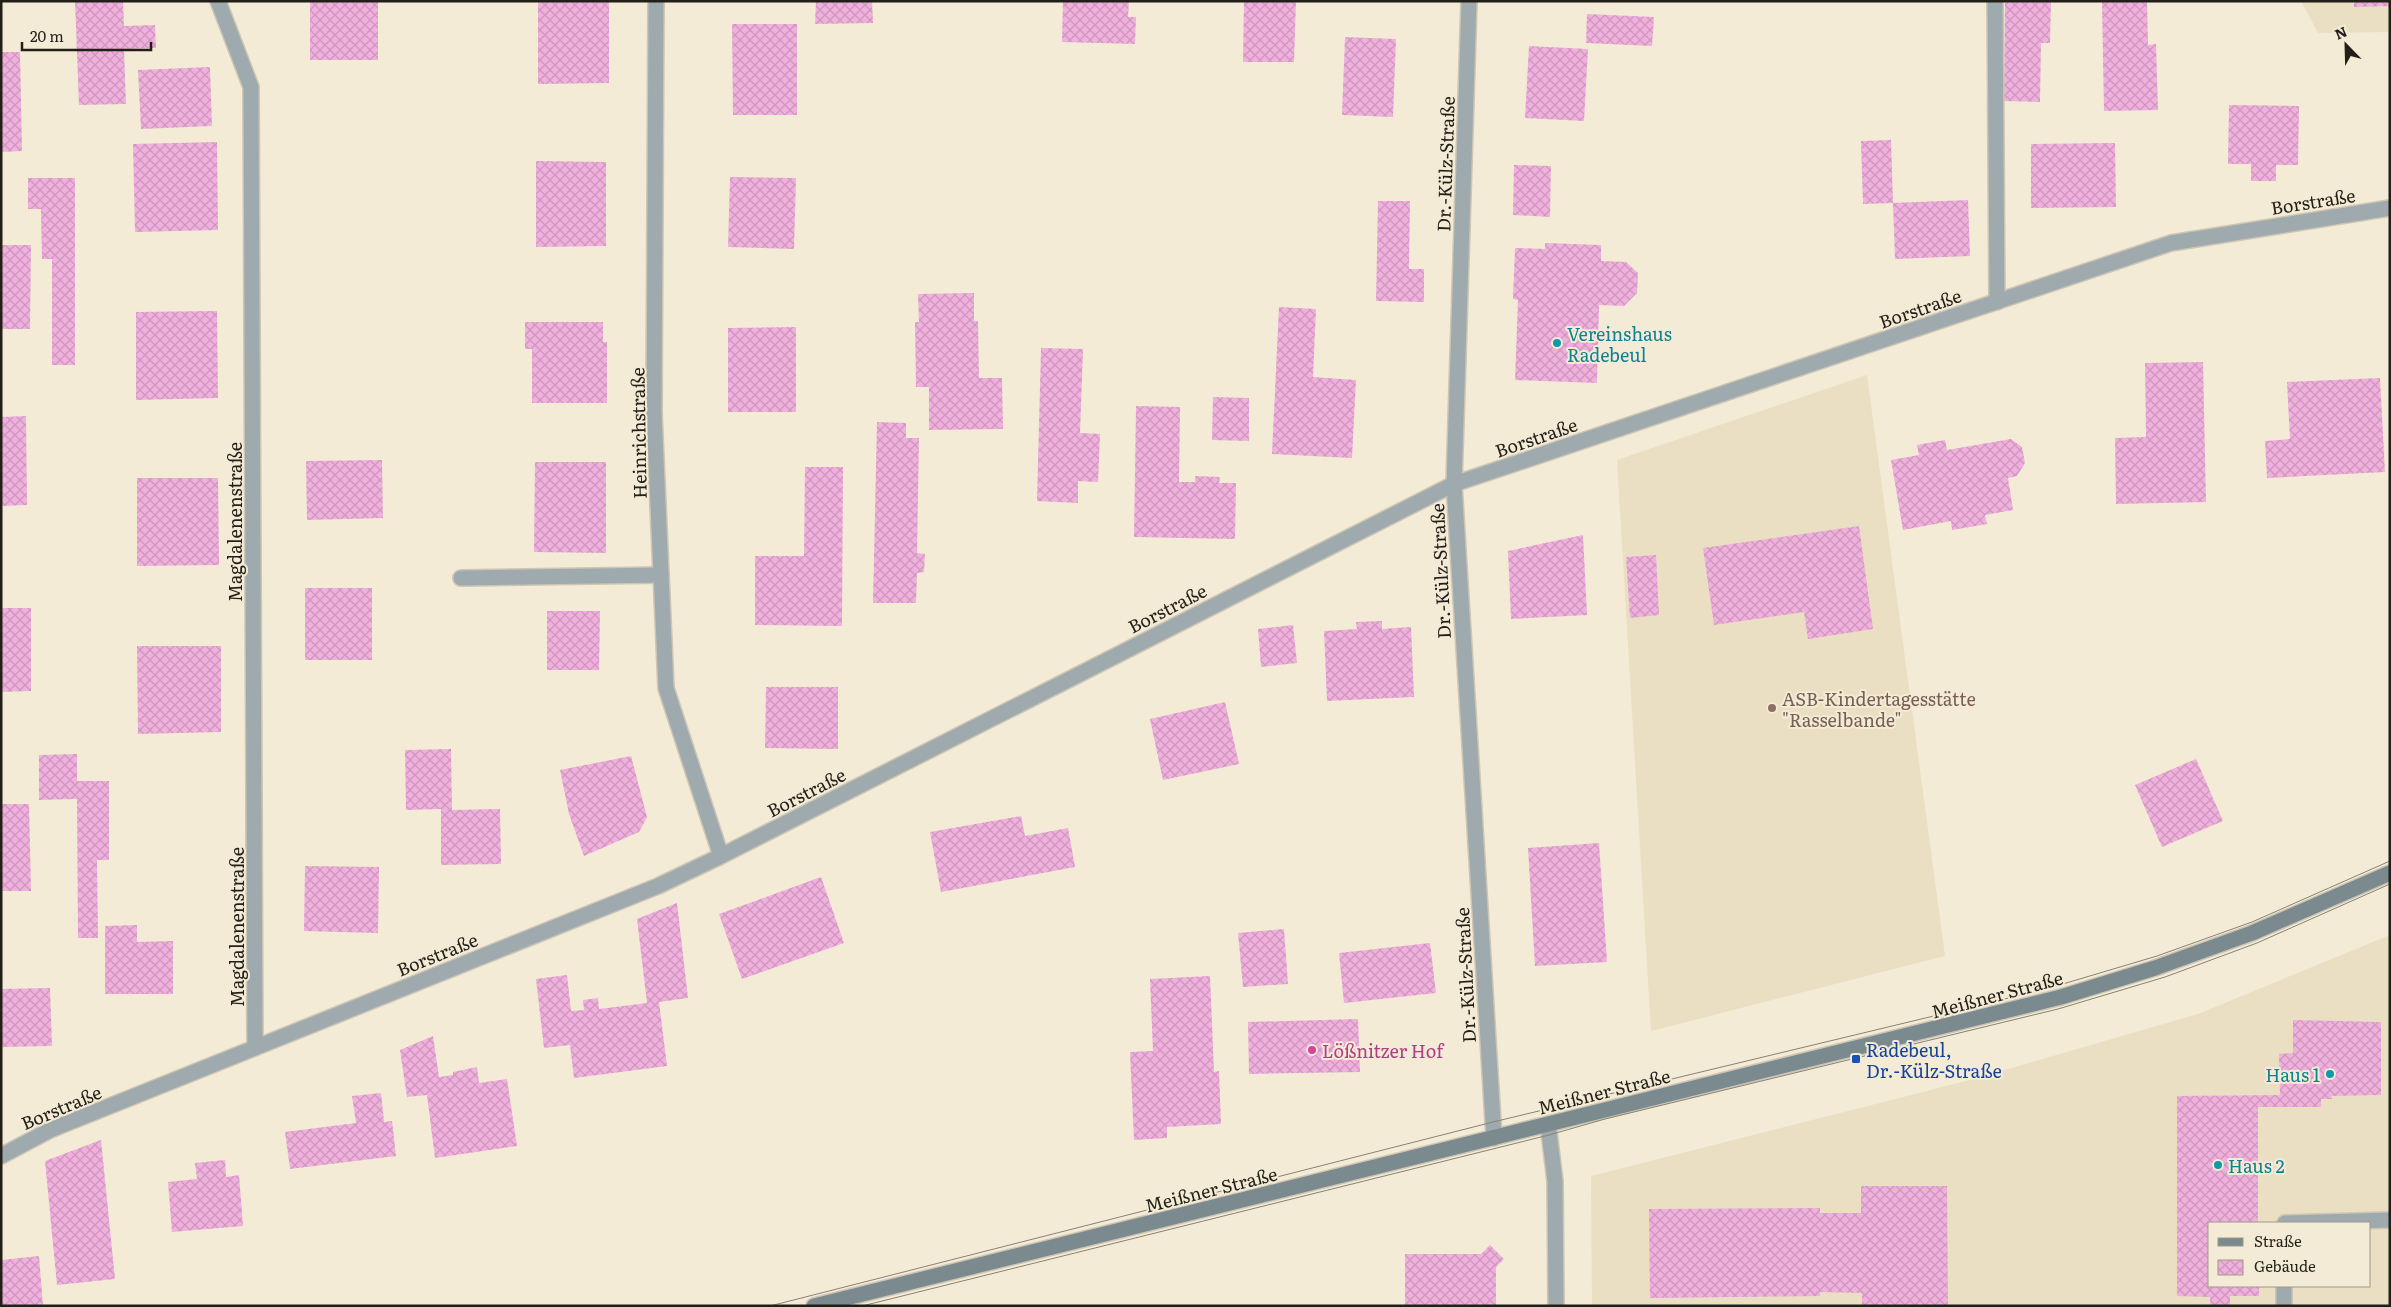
<svg xmlns="http://www.w3.org/2000/svg" width="2391" height="1307" font-family="Literata,serif">
<style>
.built{fill:#eadec3;fill-rule:evenodd}
.building{fill:url(#building-cross-hatch)}
.lines{fill:none;stroke-linecap:round;stroke-linejoin:round}
.lane-casing{stroke:#cec6b4;stroke-width:18}
.street-casing{stroke:#cec6b4;stroke-width:18}
.secondary-casing{stroke:#cec6b4;stroke-width:18}
.lane{stroke:#9faaae;stroke-width:15}
.street{stroke:#9faaae;stroke-width:15}
.secondary{stroke:#7b8a8f;stroke-width:15}
.tram{stroke:#888274;stroke-width:1}
.culture-dot{fill:#0f9aa8;stroke:#f4ebd6;stroke-width:2}
.education-dot{fill:#8d6e63;stroke:#f4ebd6;stroke-width:2}
.hotel-dot{fill:#d1479c;stroke:#f4ebd6;stroke-width:2}
.transit-dot{fill:#1a4fb4;stroke:#f4ebd6;stroke-width:2}
.labels{text-anchor:middle;dominant-baseline:central;stroke-width:4;stroke-linejoin:round;paint-order:stroke}
.street-label{font-size:18px;fill:#221f18;stroke:#f4ebd6}
.culture-label{font-size:18px;fill:#0d838f;stroke:#f4ebd6;text-anchor:start}
.education-label{font-size:18px;fill:#785e54;stroke:#f4ebd6;text-anchor:start}
.transit-label{font-size:18px;fill:#164399;stroke:#f4ebd6;text-anchor:start}
.hotel-label{font-size:18px;fill:#b23c85;stroke:#f4ebd6;text-anchor:start}
</style>
<defs>
<pattern id="building-cross-hatch" width="8" height="8" patternUnits="userSpaceOnUse" patternTransform="scale(1.25)"><rect width="8" height="8" fill="#f0b0dd"/><path d="M0 0l8 8M0 8l8-8" fill="none" stroke="#ce97bd"/></pattern>
</defs>
<rect width="100%" height="100%" fill="#f4ebd6"/>
<path class="built" d="M 2301,1 L 2390,1 L 2390,32 L 2318,33 Z
M 1867,375 L 1945,956 L 1651,1031 L 1617,460 Z
M 2390,935 L 2390,1306 L 1592,1306 L 1591,1176 L 1970,1080 L 2198,1014 ZM 2210,1223 L 2370,1223 L 2370,1286 L 2210,1286 Z"/>
<path class="building" d="M 75,1 L 123,1 L 124,26 L 155,25 L 156,48 L 124,49 L 126,104 L 79,105 Z
M 310,1 L 378,1 L 378,60 L 310,60 Z
M 538,1 L 609,1 L 609,83 L 538,84 Z
M 816,1 L 872,1 L 873,23 L 815,24 Z
M 1063,1 L 1129,1 L 1128,17 L 1136,17 L 1135,44 L 1062,42 Z
M 1244,1 L 1296,1 L 1294,62 L 1243,62 Z
M 2005,1 L 2051,1 L 2050,43 L 2041,43 L 2040,102 L 2004,101 Z
M 2102,1 L 2147,1 L 2148,45 L 2156,44 L 2158,110 L 2104,111 Z
M 2354,1 L 2390,1 L 2390,6 L 2354,7 Z
M 1587,14 L 1654,17 L 1652,46 L 1586,43 Z
M 732,24 L 797,24 L 797,115 L 733,115 Z
M 1345,37 L 1396,39 L 1393,117 L 1342,115 Z
M 1529,46 L 1588,49 L 1584,121 L 1525,118 Z
M 1,52 L 20,52 L 22,151 L 1,152 Z
M 210,67 L 212,126 L 141,129 L 138,70 Z
M 2229,105 L 2299,106 L 2298,165 L 2276,165 L 2276,181 L 2251,181 L 2251,164 L 2228,164 Z
M 1891,140 L 1893,203 L 1968,200 L 1970,256 L 1895,259 L 1893,203 L 1863,204 L 1861,141 Z
M 217,142 L 218,230 L 135,232 L 133,144 Z
M 2115,143 L 2116,207 L 2031,208 L 2031,144 Z
M 536,161 L 606,162 L 606,246 L 536,247 Z
M 1514,165 L 1551,166 L 1550,217 L 1513,215 Z
M 730,177 L 796,178 L 794,249 L 728,247 Z
M 28,178 L 75,178 L 75,365 L 52,365 L 52,259 L 42,259 L 41,209 L 28,209 Z
M 1378,201 L 1410,201 L 1409,269 L 1424,269 L 1424,302 L 1376,301 Z
M 1545,243 L 1601,245 L 1601,261 L 1626,262 L 1638,273 L 1637,293 L 1624,306 L 1599,305 L 1597,383 L 1515,380 L 1518,300 L 1513,299 L 1515,248 L 1545,249 Z
M 1,245 L 31,245 L 30,329 L 1,329 Z
M 974,293 L 974,321 L 978,321 L 979,378 L 1002,378 L 1003,429 L 929,430 L 929,387 L 916,387 L 915,322 L 919,322 L 918,294 Z
M 1279,307 L 1316,309 L 1313,377 L 1356,380 L 1352,458 L 1272,454 Z
M 217,311 L 218,398 L 136,400 L 136,312 Z
M 525,322 L 603,322 L 603,342 L 607,342 L 607,403 L 532,403 L 532,349 L 525,349 Z
M 796,327 L 796,412 L 728,412 L 728,328 Z
M 1041,348 L 1083,349 L 1080,433 L 1100,434 L 1098,482 L 1078,481 L 1078,503 L 1037,501 Z
M 2203,362 L 2206,502 L 2116,504 L 2115,438 L 2146,437 L 2145,363 Z
M 2380,378 L 2385,472 L 2267,478 L 2265,441 L 2290,439 L 2287,382 Z
M 1213,397 L 1249,398 L 1249,441 L 1212,440 Z
M 1136,406 L 1180,407 L 1179,482 L 1195,482 L 1195,476 L 1220,477 L 1219,483 L 1236,483 L 1235,539 L 1134,537 Z
M 26,416 L 27,505 L 1,506 L 1,417 Z
M 877,422 L 906,423 L 906,438 L 919,438 L 917,553 L 925,554 L 924,572 L 917,573 L 916,603 L 873,603 Z
M 2011,439 L 2022,447 L 2025,463 L 2017,476 L 2008,478 L 2013,510 L 1985,515 L 1987,524 L 1952,530 L 1951,521 L 1903,530 L 1891,460 L 1919,455 L 1917,445 L 1945,440 L 1947,450 Z
M 382,460 L 383,518 L 307,520 L 306,461 Z
M 535,462 L 606,462 L 606,553 L 534,552 Z
M 805,467 L 843,467 L 842,626 L 755,625 L 755,556 L 804,556 Z
M 137,478 L 218,478 L 219,565 L 137,566 Z
M 1859,526 L 1873,629 L 1808,639 L 1804,612 L 1714,625 L 1703,548 Z
M 1583,535 L 1587,615 L 1511,619 L 1508,551 Z
M 1656,555 L 1659,615 L 1630,618 L 1626,557 Z
M 305,588 L 372,588 L 372,660 L 305,660 Z
M 1,608 L 31,608 L 31,691 L 1,692 Z
M 547,611 L 600,611 L 599,670 L 547,670 Z
M 1382,621 L 1382,629 L 1411,627 L 1414,697 L 1327,701 L 1324,631 L 1357,629 L 1356,622 Z
M 1293,625 L 1297,663 L 1261,667 L 1258,629 Z
M 137,646 L 221,646 L 221,732 L 138,734 Z
M 766,687 L 838,687 L 838,749 L 765,748 Z
M 1225,702 L 1239,764 L 1163,780 L 1150,719 Z
M 451,749 L 452,810 L 500,809 L 501,864 L 441,865 L 441,809 L 406,810 L 405,750 Z
M 77,754 L 77,781 L 109,781 L 109,860 L 97,860 L 98,938 L 78,938 L 77,799 L 39,800 L 39,755 Z
M 631,756 L 647,817 L 639,832 L 584,856 L 569,814 L 560,770 Z
M 2196,759 L 2223,821 L 2162,847 L 2135,785 Z
M 1,804 L 29,804 L 31,891 L 1,891 Z
M 1021,816 L 1025,836 L 1068,828 L 1075,867 L 941,892 L 930,832 Z
M 1599,843 L 1607,962 L 1535,966 L 1528,848 Z
M 305,866 L 379,867 L 378,933 L 304,931 Z
M 821,877 L 844,943 L 742,979 L 719,914 Z
M 677,903 L 688,998 L 659,1002 L 667,1066 L 574,1078 L 570,1045 L 544,1048 L 536,979 L 567,975 L 571,1011 L 584,1010 L 583,1000 L 598,998 L 599,1009 L 647,1003 L 637,919 Z
M 137,925 L 137,942 L 173,941 L 173,994 L 105,994 L 105,926 Z
M 1284,929 L 1288,984 L 1243,987 L 1238,933 Z
M 1430,943 L 1436,993 L 1344,1003 L 1339,953 Z
M 1210,976 L 1214,1072 L 1219,1071 L 1221,1124 L 1167,1127 L 1167,1138 L 1134,1140 L 1130,1052 L 1153,1051 L 1150,979 Z
M 50,988 L 52,1046 L 1,1047 L 1,989 Z
M 1358,1019 L 1360,1072 L 1249,1074 L 1248,1022 Z
M 2293,1020 L 2381,1022 L 2381,1095 L 2331,1096 L 2332,1099 L 2321,1099 L 2321,1107 L 2258,1107 L 2258,1223 L 2210,1223 L 2210,1286 L 2259,1286 L 2259,1296 L 2230,1296 L 2230,1306 L 2210,1306 L 2210,1297 L 2177,1296 L 2177,1096 L 2280,1095 L 2279,1054 L 2293,1053 Z
M 433,1036 L 439,1077 L 453,1075 L 453,1072 L 477,1067 L 479,1083 L 507,1079 L 517,1146 L 435,1158 L 427,1095 L 407,1097 L 400,1050 Z
M 381,1093 L 384,1122 L 392,1121 L 396,1156 L 290,1169 L 285,1132 L 356,1123 L 352,1096 Z
M 101,1140 L 115,1279 L 57,1285 L 45,1161 Z
M 225,1160 L 226,1177 L 239,1175 L 243,1226 L 172,1232 L 168,1182 L 197,1179 L 195,1163 Z
M 1861,1186 L 1947,1186 L 1948,1306 L 1862,1306 L 1862,1293 L 1820,1292 L 1820,1296 L 1650,1298 L 1649,1209 L 1820,1208 L 1820,1213 L 1861,1213 Z
M 1490,1245 L 1504,1259 L 1496,1267 L 1496,1306 L 1405,1306 L 1405,1254 L 1481,1254 Z
M 39,1256 L 43,1306 L 1,1306 L 1,1260 Z"/>
<g class="lines">
<g class="lane-casing">
<path id="lane" d="M 1995,1 L 1997,302
M 461,578 L 661,575
M 2285,1223 L 2390,1220
M 2284,1306 L 2284,1286"/>
</g>
<g class="street-casing">
<path id="street" d="M 218,1 L 251,87 L 255,1048
M 656,1 L 654,413 L 666,688 L 721,856
M 1469,1 L 1454,484 L 1494,1138
M 1548,1124 L 1555,1181 L 1556,1306
M 1,1156 L 50,1130 L 658,886 L 721,856 L 1454,484 L 2171,243 L 2390,208"/>
</g>
<g class="secondary-casing">
<path id="secondary" d="M 814,1306 L 2061,997 L 2155,968 L 2252,933 L 2390,873"/>
</g>
<use href="#lane" class="lane"/>
<use href="#street" class="street"/>
<use href="#secondary" class="secondary"/>
<path class="tram" d="M 770,1306 L 1493,1122 L 2046,989 L 2157,956 L 2252,922 L 2390,861
M 862,1306 L 1549,1135 L 1605,1119 L 2058,1009 L 2165,977 L 2257,943 L 2390,884"/>
</g>
<g class="culture-dot">
<circle cx="1557" cy="343" r="5"/>
<circle cx="2330" cy="1074" r="5"/>
<circle cx="2218" cy="1165" r="5"/>
</g>
<circle class="education-dot" cx="1772" cy="708" r="5"/>
<circle class="hotel-dot" cx="1312" cy="1050" r="5"/>
<rect class="transit-dot" x="1851" y="1054" width="10" height="10" rx="2.5"/>
<g class="labels">
<g class="street-label">
<text transform="translate(1445 164) rotate(-88)">Dr.-Külz-Straße</text>
<text transform="translate(2313 201) rotate(-9)">Borstraße</text>
<text transform="translate(1920 308) rotate(-19)">Borstraße</text>
<text transform="translate(638 433) rotate(-91)">Heinrichstraße</text>
<text transform="translate(1536 437) rotate(-19)">Borstraße</text>
<text transform="translate(234 522) rotate(-90)">Magdalenenstraße</text>
<text transform="translate(1440 571) rotate(-93)">Dr.-Külz-Straße</text>
<text transform="translate(1167 608) rotate(-27)">Borstraße</text>
<text transform="translate(806 792) rotate(-27)">Borstraße</text>
<text transform="translate(236 927) rotate(-90)">Magdalenenstraße</text>
<text transform="translate(437 954) rotate(-22)">Borstraße</text>
<text transform="translate(1465 975) rotate(-93)">Dr.-Külz-Straße</text>
<text transform="translate(1997 994) rotate(-15)">Meißner Straße</text>
<text transform="translate(1604 1091) rotate(-14)">Meißner Straße</text>
<text transform="translate(61 1107) rotate(-23)">Borstraße</text>
<text transform="translate(1211 1189) rotate(-14)">Meißner Straße</text>
</g>
<g class="culture-label">
<text x="1567" y="333">Vereinshaus<tspan x="1567" dy="21">Radebeul</tspan></text>
<text x="2320" y="1074" text-anchor="end">Haus 1</text>
<text x="2228" y="1165">Haus 2</text>
</g>
<g class="education-label">
<text x="1782" y="698">ASB-Kindertagesstätte<tspan x="1782" dy="21">"Rasselbande"</tspan></text>
</g>
<g class="transit-label">
<text x="1866" y="1049">Radebeul,<tspan x="1866" dy="21">Dr.-Külz-Straße</tspan></text>
</g>
<g class="hotel-label">
<text x="1322" y="1050">Lößnitzer Hof</text>
</g>
</g>
<rect width="2391" height="1307" fill="none" stroke="#221f18" stroke-width="5"/>
<rect x="2208" y="1222" width="162" height="65" fill="#f4ebd6" stroke="#a0998a"/>
<rect x="2218" y="1238" width="25" height="8" fill="#7b8a8f" stroke="#a0998a"/>
<text x="2254" y="1247" font-size="15" fill="#221f18">Straße</text>
<rect x="2218" y="1260" width="25" height="15" fill="url(#building-cross-hatch)" stroke="#a0998a"/>
<text x="2254" y="1272" font-size="15" fill="#221f18">Gebäude</text>
<g transform="translate(2346 45) rotate(337)" stroke="#f4ebd6" stroke-width="4" paint-order="stroke">
<path d="M0-4L9 19L0 12L-9 19Z" fill="#221f18"/>
<text y="-8" font-size="14" font-weight="bold" text-anchor="middle" fill="#221f18">N</text>
</g>
<path d="M22 42v8h129v-8" fill="none" stroke="#221f18" stroke-width="2.5"/>
<text x="30" y="42" font-size="15" fill="#221f18" stroke="#f4ebd6" stroke-width="4" paint-order="stroke">20 m</text>
</svg>
